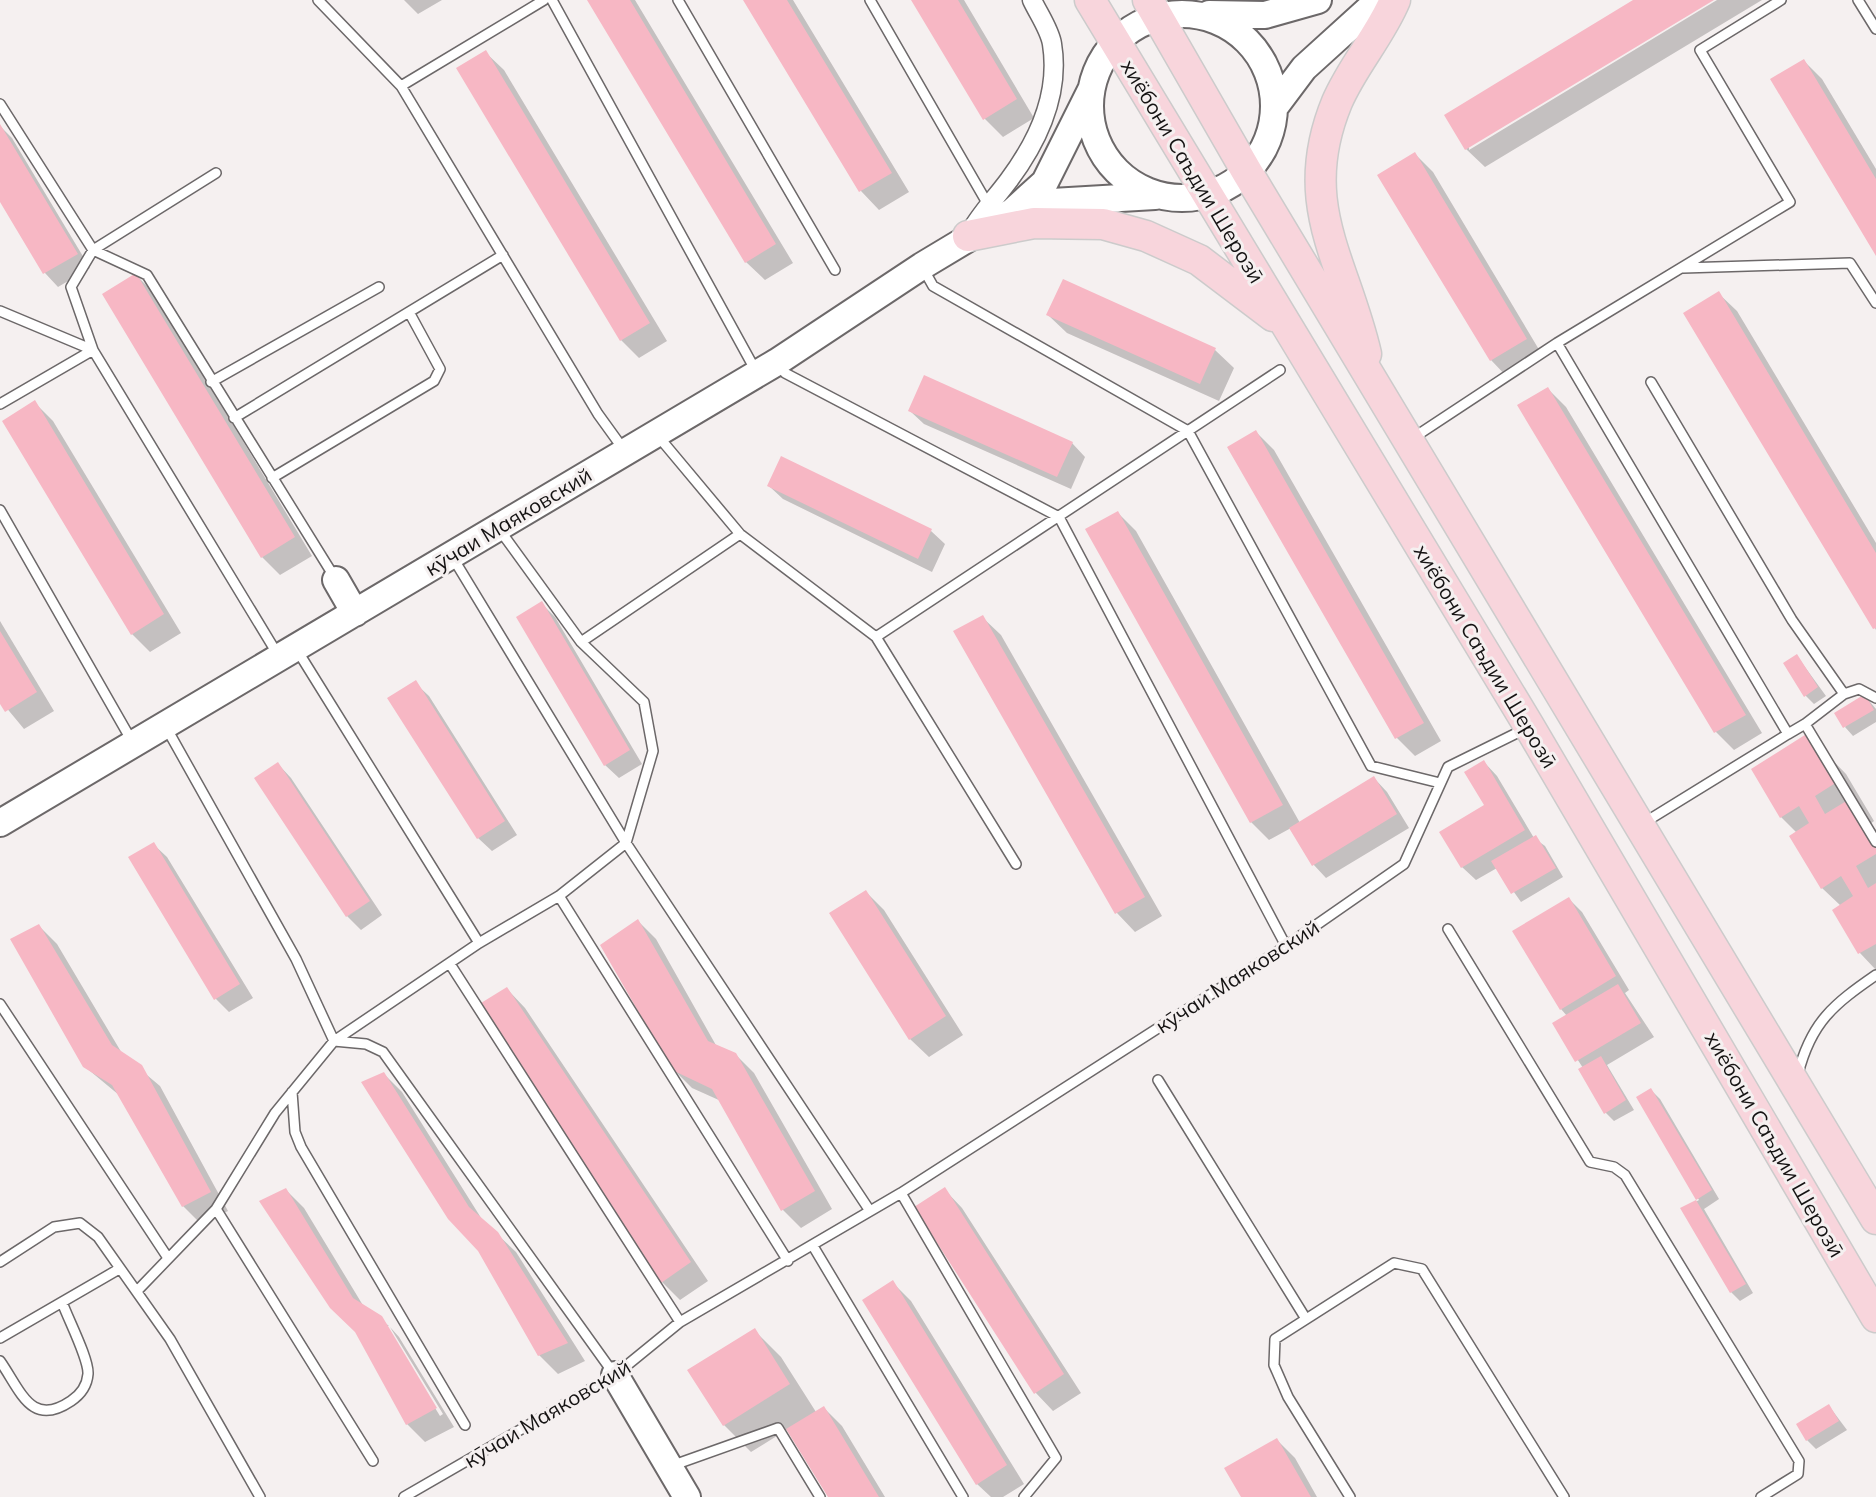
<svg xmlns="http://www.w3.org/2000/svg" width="1876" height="1497" font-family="Mulish,sans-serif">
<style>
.shadow{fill:#0003}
.building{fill:#f7b7c4}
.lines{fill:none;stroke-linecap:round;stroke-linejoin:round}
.lane-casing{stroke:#6c6869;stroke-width:12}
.street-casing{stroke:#6c6869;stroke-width:21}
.secondary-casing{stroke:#6c6869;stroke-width:30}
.primary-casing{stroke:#cccbcb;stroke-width:33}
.lane{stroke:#fff;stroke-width:9}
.street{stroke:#fff;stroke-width:18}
.secondary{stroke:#fff;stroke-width:26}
.primary{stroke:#f8d5dc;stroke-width:30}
.labels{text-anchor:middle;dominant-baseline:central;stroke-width:6;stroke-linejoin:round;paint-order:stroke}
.street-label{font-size:21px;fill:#151313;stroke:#f5f0f0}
</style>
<rect width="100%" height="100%" fill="#f5f0f0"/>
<path class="shadow" d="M 404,0 L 442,0 L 418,14 Z
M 589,0 L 635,0 L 793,263 L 765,280 L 746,262 Z
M 745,0 L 793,0 L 909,192 L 879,210 L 861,191 Z
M 913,0 L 964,0 L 1034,118 L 1003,137 L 985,119 Z
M 1637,0 L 1710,0 L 1469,146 L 1469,150 L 1717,0 L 1762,0 L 1485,167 L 1466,149 L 1446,115 Z
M 485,52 L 504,70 L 667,341 L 639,358 L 621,340 Z
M 1804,61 L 1822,79 L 1876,169 L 1876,253 Z
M 0,126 L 12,138 L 90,268 L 58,287 L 45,273 L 0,199 Z
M 1415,154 L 1433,172 L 1544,358 L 1509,379 L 1491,360 L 1380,175 Z
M 136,275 L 154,293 L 312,556 L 280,575 L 262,557 Z
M 1063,281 L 1215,350 L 1234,368 L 1219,401 L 1067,333 L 1048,315 Z
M 1718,293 L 1737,311 L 1876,543 L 1876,630 Z
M 1548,389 L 1566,407 L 1762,733 L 1734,750 L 1716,732 L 1519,406 Z
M 35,403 L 53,421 L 181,633 L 150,652 L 132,634 Z
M 910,411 L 1072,443 L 1085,457 L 1071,489 L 924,424 Z
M 1256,432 L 1274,450 L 1441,741 L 1415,756 L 1397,738 L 1230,447 Z
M 769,486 L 931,531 L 945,544 L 932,572 L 783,499 Z
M 1118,513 L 1136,531 L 1300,823 L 1374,778 L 1387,792 L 1409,828 L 1326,878 L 1313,864 L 1291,828 L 1269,840 L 1251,822 Z
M 542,604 L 555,617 L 642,764 L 619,778 L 605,765 Z
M 982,617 L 1001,635 L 1162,916 L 1135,932 L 1117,913 L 955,632 Z
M 0,621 L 54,711 L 24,729 L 0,700 Z
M 1797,656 L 1826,696 L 1814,704 L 1805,695 Z
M 415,683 L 429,696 L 517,835 L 492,851 L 478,838 Z
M 1865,696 L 1876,709 L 1876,722 L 1853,736 L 1845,727 Z
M 1808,735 L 1846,774 L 1874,821 L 1870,824 L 1876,830 L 1876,970 L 1860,953 L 1834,910 L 1841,906 L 1822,888 L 1797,833 L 1781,817 Z
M 1484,762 L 1497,776 L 1534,838 L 1545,846 L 1563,877 L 1521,902 L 1497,868 L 1476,880 L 1462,867 L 1486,806 Z
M 278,764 L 291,778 L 382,915 L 361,930 L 347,916 Z
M 153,844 L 167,857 L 253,998 L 229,1012 L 216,999 Z
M 866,892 L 884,910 L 963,1035 L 929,1057 L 910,1039 Z
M 1569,899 L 1582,912 L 1629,990 L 1625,993 L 1654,1037 L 1607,1065 L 1634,1110 L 1614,1121 L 1605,1112 L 1583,1068 L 1554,1023 L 1567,1016 L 1561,1009 Z
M 638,921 L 656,939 L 717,1047 L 735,1054 L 754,1073 L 832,1209 L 801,1228 L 783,1210 L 721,1101 L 692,1088 L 673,1069 Z
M 39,926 L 57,944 L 123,1055 L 160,1086 L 228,1211 L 201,1224 L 183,1206 L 119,1095 L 84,1066 Z
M 507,989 L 525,1008 L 708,1281 L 680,1300 L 662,1282 Z
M 384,1074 L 402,1092 L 483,1221 L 516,1252 L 585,1361 L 558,1374 L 539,1355 Z
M 1651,1090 L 1660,1099 L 1719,1199 L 1704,1209 L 1753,1293 L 1740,1301 L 1731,1292 L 1683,1209 L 1699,1200 L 1638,1098 Z
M 944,1189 L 962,1208 L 1081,1393 L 1053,1411 L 1035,1392 Z
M 286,1190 L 304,1208 L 364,1307 L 389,1326 L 385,1326 L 440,1416 L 443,1414 L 390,1327 L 399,1337 L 454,1427 L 425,1442 L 407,1424 Z
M 893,1283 L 911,1301 L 1024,1484 L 1003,1497 L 991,1497 L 977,1484 Z
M 754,1330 L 781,1357 L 816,1412 L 824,1408 L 842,1426 L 885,1497 L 830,1497 L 788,1429 L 751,1452 L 724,1425 Z
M 1829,1406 L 1847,1430 L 1816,1449 L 1807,1440 Z
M 1277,1440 L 1295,1458 L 1317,1497 L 1243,1497 Z"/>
<path class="building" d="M 587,0 L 630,0 L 776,244 L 745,263 Z
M 743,0 L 787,0 L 892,173 L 859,192 Z
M 911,0 L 958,0 L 1017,99 L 983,120 Z
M 1633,0 L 1714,0 L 1465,150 L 1444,115 Z
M 486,50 L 650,323 L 620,341 L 456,68 Z
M 1804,59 L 1876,179 L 1876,256 L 1770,79 Z
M 0,124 L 78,254 L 43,274 L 0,202 Z
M 1415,152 L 1527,339 L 1490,361 L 1377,175 Z
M 136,273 L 295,537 L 261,558 L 102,294 Z
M 1063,279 L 1216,348 L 1200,384 L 1046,315 Z
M 1719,291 L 1876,553 L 1876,628 L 1873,629 L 1683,313 Z
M 924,375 L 1073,442 L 1057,477 L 908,411 Z
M 1548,387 L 1746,715 L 1714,733 L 1517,405 Z
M 35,400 L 164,614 L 131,635 L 2,421 Z
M 1256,430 L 1424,723 L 1395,739 L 1227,447 Z
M 781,456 L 932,529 L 918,559 L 767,486 Z
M 1118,511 L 1283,805 L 1250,823 L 1085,529 Z
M 542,601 L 630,750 L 604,766 L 516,617 Z
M 983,615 L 1145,897 L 1115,914 L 953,631 Z
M 0,631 L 37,692 L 5,712 L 0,704 Z
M 1797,654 L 1818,687 L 1804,697 L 1783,663 Z
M 416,680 L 505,821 L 477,839 L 387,698 Z
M 1865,694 L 1874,710 L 1843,728 L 1834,713 Z
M 1808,733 L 1837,782 L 1815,796 L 1825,814 L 1848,800 L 1876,846 L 1876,854 L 1856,866 L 1868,888 L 1876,883 L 1876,944 L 1858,954 L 1832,910 L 1853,896 L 1841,876 L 1821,889 L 1789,836 L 1809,823 L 1799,806 L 1780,818 L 1751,769 Z
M 1484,760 L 1525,830 L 1461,868 L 1439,832 L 1484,805 L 1464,772 Z
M 278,762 L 370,901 L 346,917 L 254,778 Z
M 1374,776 L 1397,814 L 1312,866 L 1289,828 Z
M 1536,835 L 1556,868 L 1511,894 L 1491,861 Z
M 154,842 L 240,984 L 214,1000 L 128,857 Z
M 866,890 L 946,1016 L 909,1040 L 829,913 Z
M 1569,897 L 1616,976 L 1560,1010 L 1512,931 Z
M 638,919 L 708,1041 L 736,1053 L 815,1191 L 781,1211 L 712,1089 L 672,1070 L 600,945 Z
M 39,924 L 112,1045 L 142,1065 L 211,1192 L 182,1207 L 112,1085 L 83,1067 L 10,939 Z
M 1618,984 L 1641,1023 L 1575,1062 L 1552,1023 Z
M 507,987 L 691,1262 L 661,1283 L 558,1131 L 481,1003 Z
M 1601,1056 L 1626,1100 L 1604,1114 L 1578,1069 Z
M 384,1072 L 469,1207 L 498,1232 L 568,1343 L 538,1356 L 478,1251 L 448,1219 L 361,1082 Z
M 1651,1088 L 1712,1190 L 1696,1200 L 1636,1097 Z
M 945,1187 L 1064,1374 L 1034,1394 L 914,1207 Z
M 286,1188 L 353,1298 L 382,1316 L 437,1408 L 406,1425 L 355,1332 L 330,1308 L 259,1201 Z
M 1696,1200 L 1746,1284 L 1730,1293 L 1680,1208 Z
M 893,1280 L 1007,1465 L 976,1485 L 862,1300 Z
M 755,1328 L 790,1384 L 723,1426 L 687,1370 Z
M 1829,1404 L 1839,1421 L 1806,1441 L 1796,1424 Z
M 824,1406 L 879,1497 L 828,1497 L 786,1429 Z
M 1277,1438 L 1311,1497 L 1241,1497 L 1224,1468 Z"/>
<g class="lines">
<g class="lane-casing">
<path id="lane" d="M 318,0 L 401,86 L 598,414 L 624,450
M 552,0 L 757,373
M 678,0 L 835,270
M 870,0 L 990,208
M 1858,0 L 1876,29
M 401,86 L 544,0
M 0,104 L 93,250 L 147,275 L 335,578
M 1683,268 L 1850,263 L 1876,303
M 924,270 L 933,286 L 1188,431 L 1371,766 L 1440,783
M 0,311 L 93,350 L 71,287 L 93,250 L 216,173
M 1557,343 L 1788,734 L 1805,724 L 1876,842
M 778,363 L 785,373 L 1059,517 L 1286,946
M 211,382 L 379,287
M 1651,382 L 1792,620 L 1844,694
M 0,404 L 93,350 L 278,655
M 234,418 L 503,255
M 658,436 L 740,534 L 876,637 L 1016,864
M 1413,438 L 1557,343 L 1790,202 L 1700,50 L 1781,0
M 272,478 L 434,381 L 440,369 L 409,312
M 0,510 L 133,743
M 453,558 L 626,843 L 870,1211
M 876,637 L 1280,370
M 581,642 L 740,534
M 297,650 L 479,943
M 1805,724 L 1844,694 L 1859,689 L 1876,698
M 167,729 L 296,959 L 334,1041 L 366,1044 L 383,1052 L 614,1374
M 1642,824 L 1788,734
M 559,896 L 788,1261
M 1448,929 L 1590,1162 L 1614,1167 L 1625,1175 L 1799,1461 L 1798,1474 L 1761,1497
M 450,964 L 680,1322
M 0,1004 L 168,1258
M 1798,1074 C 1811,1022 1834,1004 1876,975
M 1158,1080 L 1306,1319
M 292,1092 L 295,1132 L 301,1147 L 465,1425
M 901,1193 L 1056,1458 L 1024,1497
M 216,1209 L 373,1461
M 813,1246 L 963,1497
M 0,1262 L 54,1227 L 80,1223 L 98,1237 L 170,1339 L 260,1497
M 137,1291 L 216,1209 L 275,1113 L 334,1041 L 479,943 L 559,896 L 626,843 L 653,751 L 644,702 L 581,642 L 499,529
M 0,1338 L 119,1269
M 0,1361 C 21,1391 31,1428 71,1401 C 80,1395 87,1386 88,1374 C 89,1359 68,1319 62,1302
M 671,1466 L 778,1428 L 820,1497
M 404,1497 L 615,1375 L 680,1322 L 901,1193 L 1286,946 L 1404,864 L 1448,767 L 1525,729
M 1350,1497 L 1288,1397 L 1274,1365 L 1275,1339 L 1394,1263 L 1422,1269 L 1564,1497"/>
</g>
<g class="street-casing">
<path id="street" d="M 968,236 C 979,215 995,199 1009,180 C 1038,141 1060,93 1052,44 C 1050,30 1038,13 1032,0"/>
</g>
<g class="secondary-casing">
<path id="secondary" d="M 1209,14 L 1265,15 L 1318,0
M1090 106a92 92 0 1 1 184 0a92 92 0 1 1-184 0Z
M 1274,108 L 1304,68 L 1379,0
M 1017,211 L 1052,202 L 1155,196
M 336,580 L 355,613
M 0,823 L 777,362 L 922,266 L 1012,212 L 1045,182 L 1091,90
M 615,1375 L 687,1497"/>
</g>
<g class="primary-casing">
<path id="primary" d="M 1090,0 L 1529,726 L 1876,1317
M 1148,0 L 1247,172 L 1876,1219
M 968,236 L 1034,223 L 1103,224 L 1146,236 L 1199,260 L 1273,316
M 1366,354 C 1344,259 1295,204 1337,102 C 1353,65 1380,36 1395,0"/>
</g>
<use href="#lane" class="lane"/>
<use href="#street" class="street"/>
<use href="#secondary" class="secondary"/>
<use href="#primary" class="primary"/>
</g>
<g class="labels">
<g class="street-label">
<text transform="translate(1193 171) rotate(59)">хиёбони Саъдии Шерозӣ</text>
<text transform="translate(508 521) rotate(-31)">кӯчаи Маяковский</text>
<text transform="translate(1486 656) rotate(59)">хиёбони Саъдии Шерозӣ</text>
<text transform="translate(1237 976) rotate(-33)">кӯчаи Маяковский</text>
<text transform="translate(1775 1144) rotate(60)">хиёбони Саъдии Шерозӣ</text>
<text transform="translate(547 1413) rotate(-31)">кӯчаи Маяковский</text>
</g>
</g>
</svg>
